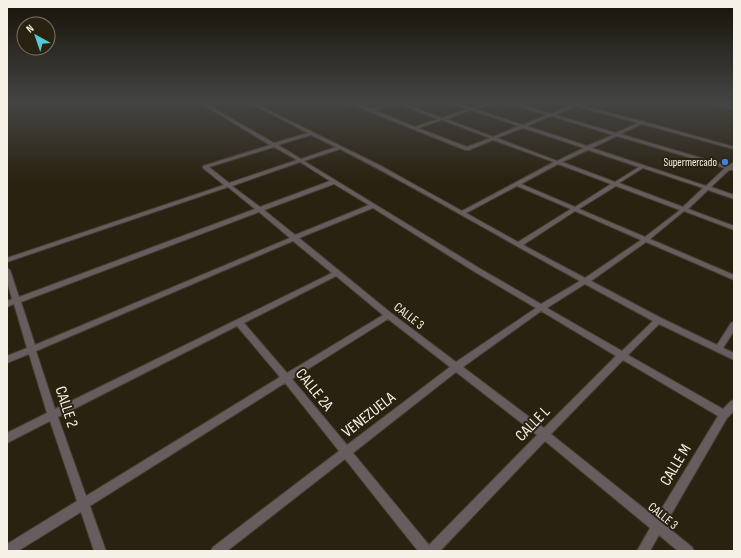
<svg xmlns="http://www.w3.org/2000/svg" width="741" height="558" font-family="'Sofia Sans Condensed',sans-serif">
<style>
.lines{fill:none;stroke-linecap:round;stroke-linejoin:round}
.street-casing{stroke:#473f2f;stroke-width:2}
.street{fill:#675c5e;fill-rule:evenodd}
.shop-dot{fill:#3f7fe0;stroke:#2a2211;stroke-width:1.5}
.labels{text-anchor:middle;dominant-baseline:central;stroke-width:4;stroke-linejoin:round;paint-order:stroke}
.far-poi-label{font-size:11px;fill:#f6f1e6;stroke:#2a2211;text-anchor:end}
.street-label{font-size:13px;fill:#f6f1e6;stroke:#2a2211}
.near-street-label{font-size:16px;fill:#f6f1e6;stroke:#2a2211}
</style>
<rect width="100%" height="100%" fill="#2a2211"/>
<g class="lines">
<g class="street-casing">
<path id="street" d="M 200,102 L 203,102 L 274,143 L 308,133 L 248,102 L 252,102 L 383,167 L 462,211 L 554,162 L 493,140 L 469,150 L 465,150 L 348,103 L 348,102 L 351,102 L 370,109 L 395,103 L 395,102 L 402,102 L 402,103 L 442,118 L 468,109 L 449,103 L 449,102 C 456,102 463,106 470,107 C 478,109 486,102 494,102 L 494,103 L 475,109 L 523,125 L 547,115 L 507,103 L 507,102 L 510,102 L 551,114 L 572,105 L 564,103 L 564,102 L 576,104 L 584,102 L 584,103 L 579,105 L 641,121 L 644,121 L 645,122 L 734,147 L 734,149 L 642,124 L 620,134 L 728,166 L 734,162 L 734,166 L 732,167 L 734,168 L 734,170 L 729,170 L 711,187 L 734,195 L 734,199 L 708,190 L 688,209 L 734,226 L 734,230 L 684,211 L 650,239 L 734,275 L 734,280 L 646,242 L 591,281 L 661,318 L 717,345 L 731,323 L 734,322 L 734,331 L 723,348 L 734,353 L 734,360 L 659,324 L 628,355 L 723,409 L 731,401 L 734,400 L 734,411 L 727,418 L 665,525 L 692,547 L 694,551 L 678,551 L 659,535 L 650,551 L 637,551 L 650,528 L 545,441 L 440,551 L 418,551 L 345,459 L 227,551 L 211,551 L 213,547 L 339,451 L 285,383 L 90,506 L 106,551 L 94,551 L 81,512 L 18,551 L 7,551 L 7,544 L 77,501 L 50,421 L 7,443 L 7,433 L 47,413 L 29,354 L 7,363 L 7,356 L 27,348 L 14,304 L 7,307 L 7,301 L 12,299 L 7,281 L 7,268 L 10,270 L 19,297 L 255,209 L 228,187 L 7,262 L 7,258 L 224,185 L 203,168 L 203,166 L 270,145 L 200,103 ZM 398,104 L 438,119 L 415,127 L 374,110 ZM 576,106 L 638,123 L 616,133 L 555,115 ZM 471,110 L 519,126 L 493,137 L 446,119 ZM 551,116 L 613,135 L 587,146 L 527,126 ZM 442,120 L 490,138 L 467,147 L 418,128 ZM 523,128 L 584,148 L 557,161 L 497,138 ZM 311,135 L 336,147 L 301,159 L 278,145 ZM 617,136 L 725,168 L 706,186 L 592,148 ZM 274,147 L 297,160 L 229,183 L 209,167 ZM 340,149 C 421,190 500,238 580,281 L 541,304 L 479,268 L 304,161 ZM 588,150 L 639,167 L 615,182 L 562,162 ZM 300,162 L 330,181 L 260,207 L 232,186 ZM 558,164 L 611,184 L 575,207 L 521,184 ZM 643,168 L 703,188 L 683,207 L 619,183 ZM 334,184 L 369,205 L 295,235 L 264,210 ZM 517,186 L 571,209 L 518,242 L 466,213 ZM 616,186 L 680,210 L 645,237 L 579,209 ZM 373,208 L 475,272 L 536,308 L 456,362 L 391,313 L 299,238 ZM 575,211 L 641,240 L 585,278 L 523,245 ZM 259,212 L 290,238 L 35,345 L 21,302 ZM 293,241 L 332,273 L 55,409 L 36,351 ZM 336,276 L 383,315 L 287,373 L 244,323 ZM 585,284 L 653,321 L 622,351 L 547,308 ZM 541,311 L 616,356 L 544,428 L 463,367 ZM 388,319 L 450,367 L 347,445 L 292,379 ZM 237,326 L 280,377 L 86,496 L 58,417 ZM 623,360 L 718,416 L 656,518 L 551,434 ZM 456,372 L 537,435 L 429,545 L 353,453 Z
M 617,102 L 622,102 L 626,103 L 624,104 Z
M 713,102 L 734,107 L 734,109 L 712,104 Z"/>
</g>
<use href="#street" class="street"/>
</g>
<linearGradient id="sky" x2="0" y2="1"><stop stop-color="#171309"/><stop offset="0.57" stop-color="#444443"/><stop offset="1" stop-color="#444443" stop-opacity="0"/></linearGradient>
<rect width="741" height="180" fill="url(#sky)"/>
<circle class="shop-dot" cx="725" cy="162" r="4"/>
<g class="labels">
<g class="far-poi-label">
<text x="717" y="162">Supermercado</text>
</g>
<g class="street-label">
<text transform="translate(409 316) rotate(38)">CALLE 3</text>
<text transform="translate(663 516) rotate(39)">CALLE 3</text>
</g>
<g class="near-street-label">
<text transform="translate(314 390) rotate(51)">CALLE 2A</text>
<text transform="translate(66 407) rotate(72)">CALLE 2</text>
<text transform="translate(369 415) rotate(-38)">VENEZUELA</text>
<text transform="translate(533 424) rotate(-46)">CALLE L</text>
<text transform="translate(676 465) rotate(-59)">CALLE M</text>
</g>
</g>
<rect width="741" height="558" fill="none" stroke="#f6f1e6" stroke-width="16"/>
<g transform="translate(36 36) rotate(320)"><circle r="19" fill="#2a2211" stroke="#7c7566"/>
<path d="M0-3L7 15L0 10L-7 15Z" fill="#51ccd4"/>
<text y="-6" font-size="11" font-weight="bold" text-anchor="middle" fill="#f6f1e6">N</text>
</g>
</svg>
